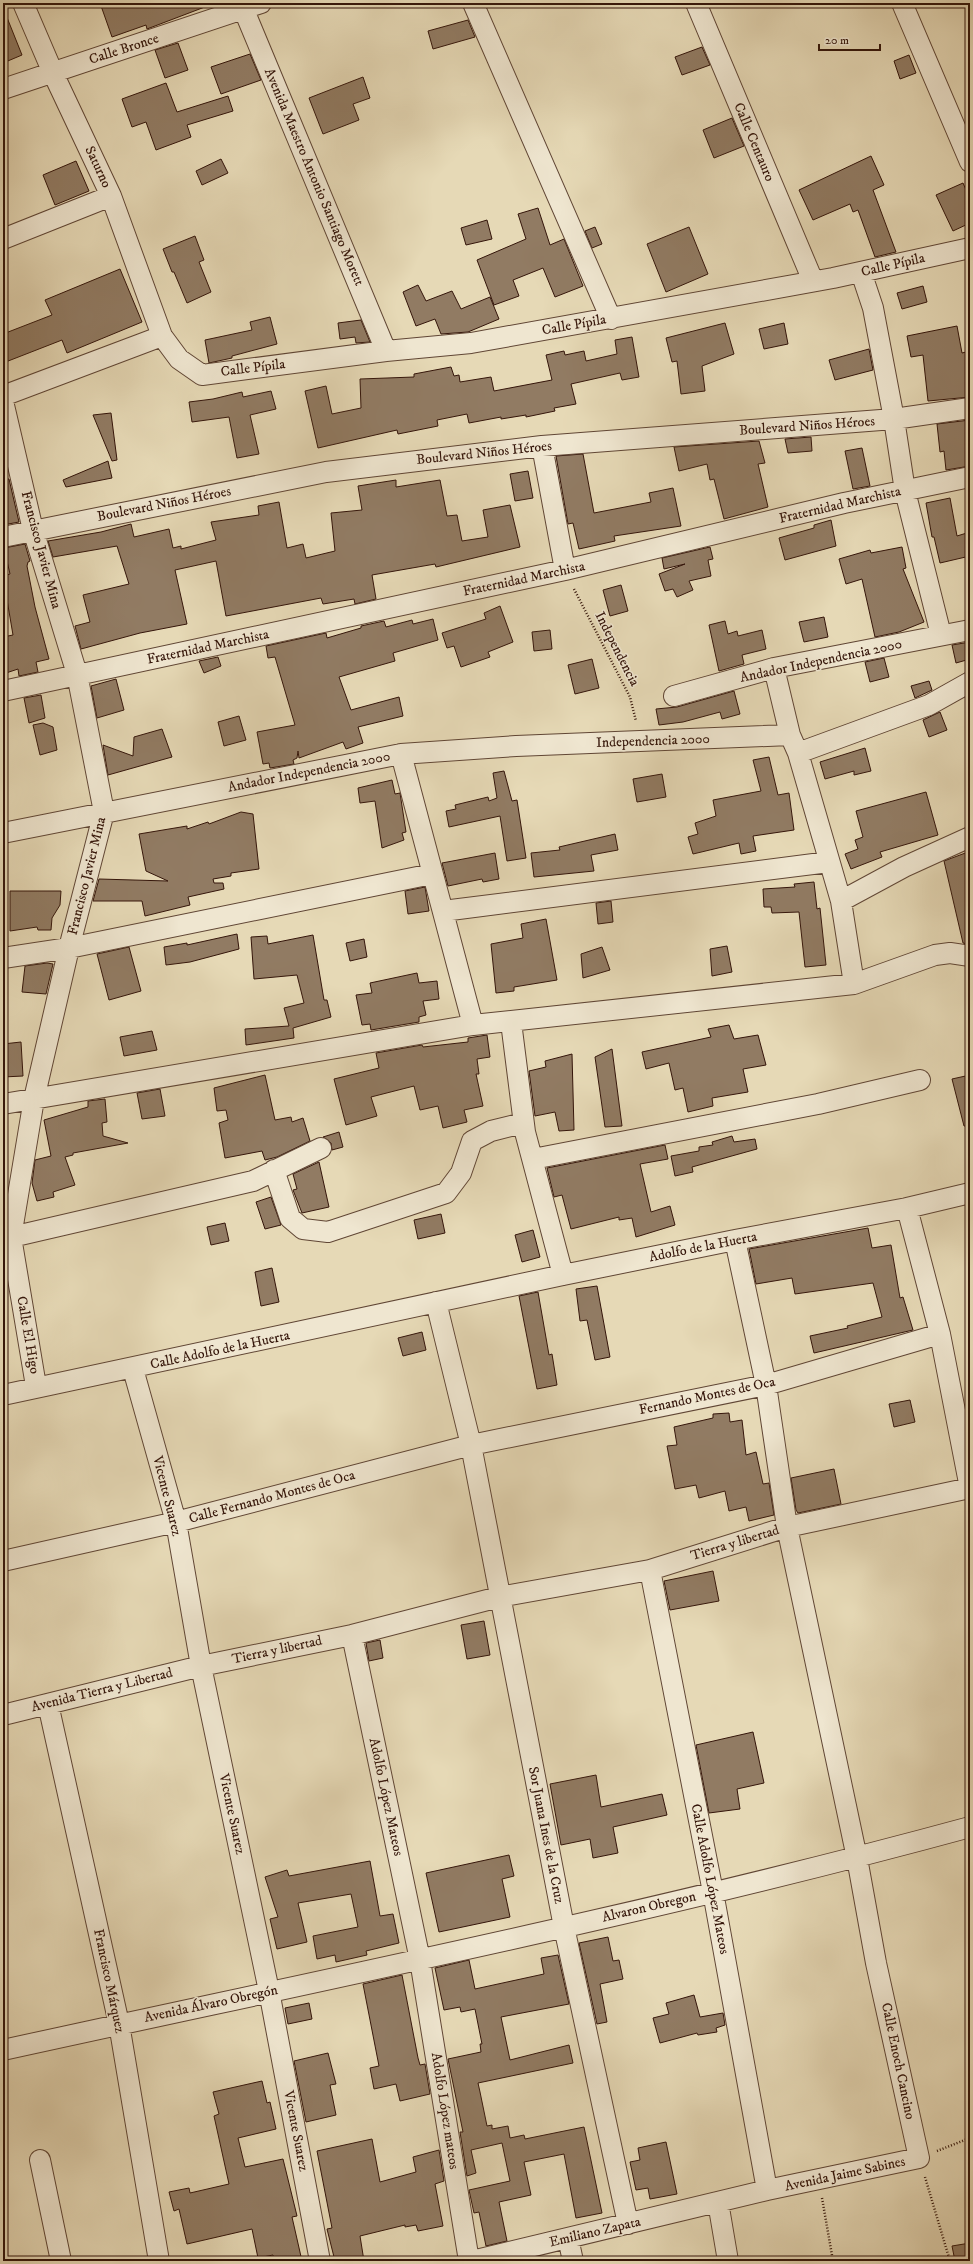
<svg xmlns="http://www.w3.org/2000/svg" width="973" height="2264" font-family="'IM FELL DW Pica',serif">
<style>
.building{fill:#917b63;stroke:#34150a}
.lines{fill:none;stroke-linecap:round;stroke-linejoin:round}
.minor-casing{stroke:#604635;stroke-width:22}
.path{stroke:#34150a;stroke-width:2.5;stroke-dasharray:1 2;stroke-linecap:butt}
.minor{stroke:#efe6d0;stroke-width:20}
.labels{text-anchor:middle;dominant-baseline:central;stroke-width:3;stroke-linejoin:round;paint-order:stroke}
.street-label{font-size:14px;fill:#34150a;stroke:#efe6d0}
</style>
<rect width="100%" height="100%" fill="#e6d9b6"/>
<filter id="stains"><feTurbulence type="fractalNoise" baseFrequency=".005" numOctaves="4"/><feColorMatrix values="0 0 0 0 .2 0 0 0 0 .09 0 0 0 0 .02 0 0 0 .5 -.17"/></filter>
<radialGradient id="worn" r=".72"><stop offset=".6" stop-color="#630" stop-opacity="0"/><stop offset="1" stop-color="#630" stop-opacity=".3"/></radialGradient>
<path class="building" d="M 100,3 L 210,3 L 210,5 L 147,29 L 146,25 L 112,37 Z
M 4,10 L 22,55 L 3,63 L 3,11 Z
M 468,20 L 475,37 L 433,49 L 428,31 Z
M 178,43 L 188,70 L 165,78 L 155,50 Z
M 702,47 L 710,65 L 682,75 L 675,57 Z
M 250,54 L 261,80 L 221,94 L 211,67 Z
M 909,55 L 916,73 L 900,79 L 894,61 Z
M 363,77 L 370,98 L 353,104 L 359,120 L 323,134 L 309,98 Z
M 166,83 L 177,112 L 228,96 L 233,111 L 187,125 L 191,137 L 156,150 L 146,122 L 132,127 L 122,99 Z
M 732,118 L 744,146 L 714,158 L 703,130 Z
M 871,156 L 884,185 L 873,190 L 896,252 L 875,257 L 858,210 L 853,212 L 850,204 L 813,220 L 799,190 Z
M 221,159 L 228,173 L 202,185 L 196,171 Z
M 76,161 L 89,191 L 55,205 L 43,175 Z
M 963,183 L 970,199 L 970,223 L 953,231 L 936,195 Z
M 538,208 L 550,245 L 564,239 L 583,286 L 555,297 L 543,268 L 513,280 L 519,296 L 494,305 L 477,260 L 526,239 L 518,214 Z
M 487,220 L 492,239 L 466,245 L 461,228 Z
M 595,227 L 602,244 L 592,248 L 585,231 Z
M 689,227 L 708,274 L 666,292 L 647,244 Z
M 195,236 L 204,260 L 199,262 L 211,292 L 187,303 L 174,272 L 172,272 L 163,249 Z
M 120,269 L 142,322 L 67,353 L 62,340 L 3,363 L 3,334 L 52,315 L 45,300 Z
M 418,285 L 426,301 L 452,291 L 461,309 L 490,297 L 499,319 L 468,332 L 441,334 L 435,319 L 416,326 L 403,292 Z
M 923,286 L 927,302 L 902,309 L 897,293 Z
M 270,317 L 277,344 L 232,356 L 232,358 L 209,363 L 205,340 L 252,330 L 250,322 Z
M 361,320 L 370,342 L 356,343 L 355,337 L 340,339 L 338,323 Z
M 725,323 L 734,354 L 702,366 L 705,391 L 681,394 L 677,361 L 672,362 L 666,338 Z
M 784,323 L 788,344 L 764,349 L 759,329 Z
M 957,326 L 962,353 L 970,351 L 970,397 L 928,401 L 923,355 L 911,357 L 907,336 Z
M 632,337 L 639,377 L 622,380 L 620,373 L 571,384 L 576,404 L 554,408 L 555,411 L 526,417 L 526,415 L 501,419 L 501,417 L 469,423 L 467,414 L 437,420 L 438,426 L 398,434 L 397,430 L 318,448 L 305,391 L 326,386 L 332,414 L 361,408 L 360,379 L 414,377 L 414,374 L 451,367 L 454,376 L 459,375 L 460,382 L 491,377 L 494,391 L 552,380 L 546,355 L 564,351 L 565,355 L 584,351 L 586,361 L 617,354 L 615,340 Z
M 869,349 L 873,370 L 835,380 L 829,360 Z
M 271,391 L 276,409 L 250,415 L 259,454 L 237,458 L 229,417 L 192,422 L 189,402 L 213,399 L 242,392 L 243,397 Z
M 111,413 L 117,460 L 112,461 L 93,415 Z
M 970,420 L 970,466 L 946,470 L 944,451 L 940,452 L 937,424 Z
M 811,437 L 812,451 L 788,453 L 785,439 Z
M 759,441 L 765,463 L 758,464 L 768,507 L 724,519 L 714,479 L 710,480 L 707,464 L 679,471 L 674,447 Z
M 862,448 L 870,486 L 853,489 L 845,451 Z
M 583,454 L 594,513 L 651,502 L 649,493 L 673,488 L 681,526 L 614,536 L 615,541 L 579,549 L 573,523 L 568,524 L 556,456 Z
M 108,461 L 112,478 L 66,487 L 63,480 Z
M 528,471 L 533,498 L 515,501 L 510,474 Z
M 3,479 L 9,479 L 19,522 L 3,525 Z
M 396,480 L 396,487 L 440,480 L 447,516 L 457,515 L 462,541 L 488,537 L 483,510 L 510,505 L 520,547 L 436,567 L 435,564 L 372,575 L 376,599 L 355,604 L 354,599 L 323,604 L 321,598 L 226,616 L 216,561 L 175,570 L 187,624 L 140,633 L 81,649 L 75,626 L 90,622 L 83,595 L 129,584 L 117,546 L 53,557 L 48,541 L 101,532 L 131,524 L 134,537 L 169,529 L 173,548 L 181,546 L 181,549 L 216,540 L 211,522 L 259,515 L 258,506 L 279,502 L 287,548 L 303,544 L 306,558 L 335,551 L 331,513 L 362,510 L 358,486 Z
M 950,498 L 957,536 L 970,532 L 970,556 L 940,563 L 934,537 L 932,537 L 926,503 Z
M 831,520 L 836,546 L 785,560 L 779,538 L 814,528 L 814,525 Z
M 25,544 L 30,561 L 28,562 L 27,566 L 35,607 L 49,659 L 36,662 L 38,672 L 19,676 L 18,669 L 3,674 L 3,637 L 13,635 L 3,576 L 10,574 L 4,548 Z
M 710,547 L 713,559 L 708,560 L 711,576 L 689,581 L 693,590 L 677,597 L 673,589 L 665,591 L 659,574 L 685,564 L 664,569 L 662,558 Z
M 902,547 L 906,568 L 903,569 L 924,622 L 899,632 L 875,637 L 862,579 L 846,584 L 839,559 L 870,550 L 871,553 Z
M 621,585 L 628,611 L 610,616 L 603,590 Z
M 500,606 L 513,642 L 488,652 L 490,657 L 461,667 L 454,646 L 447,648 L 442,633 L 486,619 L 484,613 Z
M 824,617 L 828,637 L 804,642 L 799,622 Z
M 433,619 L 438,640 L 393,653 L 395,661 L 339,677 L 351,710 L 399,697 L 403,716 L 358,727 L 363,743 L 346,749 L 343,742 L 299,758 L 298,751 L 297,758 L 293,760 L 294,764 L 270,768 L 269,763 L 263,764 L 257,732 L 295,725 L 275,657 L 268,658 L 266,646 L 326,633 L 327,638 L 361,628 L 361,626 L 384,621 L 386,627 L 412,620 L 413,624 Z
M 725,621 L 728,634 L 737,631 L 738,636 L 762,630 L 766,649 L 742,655 L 744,664 L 719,671 L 709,625 Z
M 550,630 L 552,649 L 534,651 L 532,632 Z
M 970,642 L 970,659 L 956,663 L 952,645 Z
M 218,657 L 221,666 L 204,673 L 199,661 Z
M 884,658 L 889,677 L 870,682 L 865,662 Z
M 592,659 L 599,688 L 575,694 L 568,665 Z
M 116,679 L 124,710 L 97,718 L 91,686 Z
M 929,681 L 932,690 L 915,698 L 911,686 Z
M 734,691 L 740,714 L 722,719 L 720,712 L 683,722 L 659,725 L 656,709 L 677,707 Z
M 41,695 L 45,718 L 29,723 L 24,698 Z
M 940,712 L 947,730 L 929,737 L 923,720 Z
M 239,716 L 246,740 L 224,746 L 218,722 Z
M 43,723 L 53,727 L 57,750 L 40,755 L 33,725 Z
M 162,729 L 172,757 L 108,775 L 103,745 L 133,756 L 134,737 Z
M 865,748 L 871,771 L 854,775 L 854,771 L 825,779 L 820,762 Z
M 769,757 L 778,795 L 789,793 L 794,830 L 753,836 L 756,851 L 741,854 L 739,843 L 693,854 L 688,837 L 698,834 L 695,823 L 716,816 L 713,800 L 761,791 L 753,760 Z
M 504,771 L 512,801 L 517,800 L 526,858 L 507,861 L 500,816 L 449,827 L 446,811 L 456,809 L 455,805 L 488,797 L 489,801 L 497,798 L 493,773 Z
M 662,774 L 666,797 L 637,802 L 633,779 Z
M 392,780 L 395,794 L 400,793 L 406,832 L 402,833 L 404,840 L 382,848 L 375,801 L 360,803 L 358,788 Z
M 926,792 L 938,835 L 880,852 L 882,857 L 851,869 L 845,854 L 858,849 L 855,840 L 863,837 L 856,811 Z
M 241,812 L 253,814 L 259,869 L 231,873 L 231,876 L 213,879 L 214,883 L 223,883 L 224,889 L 188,897 L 190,905 L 145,916 L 142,901 L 93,901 L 99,879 L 168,881 L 146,871 L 139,834 L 187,826 L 187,829 L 208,822 L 209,824 Z
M 615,834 L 618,850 L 591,855 L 594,871 L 534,877 L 531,853 L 560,850 L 559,847 Z
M 968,852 L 970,861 L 970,944 L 967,944 L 963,943 L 944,861 Z
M 495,853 L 499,879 L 483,882 L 482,879 L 448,886 L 442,863 Z
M 814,882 L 817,909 L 820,908 L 826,965 L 805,967 L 799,912 L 772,913 L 771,907 L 764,907 L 763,889 L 795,887 L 794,884 Z
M 425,887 L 429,911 L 408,914 L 405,891 Z
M 10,891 L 61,891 L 60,905 L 52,918 L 51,930 L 38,930 L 37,927 L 10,931 Z
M 611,901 L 613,922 L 598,924 L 596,903 Z
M 546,919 L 557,980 L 514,987 L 514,991 L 496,993 L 491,944 L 523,938 L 521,924 Z
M 237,934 L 239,949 L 190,962 L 166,965 L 164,947 L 187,943 L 187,945 Z
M 313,935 L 324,1000 L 327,1000 L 331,1017 L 293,1028 L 294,1038 L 246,1045 L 245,1029 L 289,1026 L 284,1008 L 304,1003 L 297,975 L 254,979 L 251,937 L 267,936 L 268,944 Z
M 364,939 L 367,957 L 350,961 L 346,943 Z
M 727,946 L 732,972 L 712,976 L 710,949 Z
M 129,947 L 141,991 L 109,1000 L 97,954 Z
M 602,947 L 610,970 L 583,978 L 581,954 Z
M 47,963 L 53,964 L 46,994 L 22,992 L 25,966 Z
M 417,973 L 419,983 L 437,981 L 439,999 L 423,1001 L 426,1015 L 419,1017 L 419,1022 L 371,1030 L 370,1024 L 362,1025 L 356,995 L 372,993 L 370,983 Z
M 729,1025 L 734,1039 L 758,1035 L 766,1065 L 743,1069 L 748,1092 L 712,1098 L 713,1106 L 688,1112 L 683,1088 L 675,1090 L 669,1063 L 646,1069 L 642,1052 L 711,1037 L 708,1029 Z
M 152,1031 L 157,1050 L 124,1056 L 120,1037 Z
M 487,1035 L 490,1057 L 477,1059 L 479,1074 L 476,1074 L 483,1106 L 464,1110 L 467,1122 L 443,1128 L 438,1106 L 420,1110 L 414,1086 L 371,1097 L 377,1116 L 346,1125 L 334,1079 L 379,1068 L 376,1053 L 422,1045 L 423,1047 L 468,1042 L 468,1038 Z
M 21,1042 L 23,1076 L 3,1077 L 3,1044 Z
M 612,1049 L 622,1126 L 605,1127 L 595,1057 Z
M 572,1054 L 574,1130 L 559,1131 L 555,1112 L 535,1116 L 529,1071 L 546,1067 L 545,1061 Z
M 265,1075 L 275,1120 L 291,1117 L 292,1122 L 303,1118 L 310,1141 L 277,1157 L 265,1160 L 262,1151 L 225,1158 L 219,1123 L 228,1120 L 226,1110 L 217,1111 L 214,1088 Z
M 970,1075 L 970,1126 L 964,1126 L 952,1079 Z
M 160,1089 L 165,1116 L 142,1119 L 137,1093 Z
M 105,1099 L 107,1122 L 102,1123 L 103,1136 L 128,1143 L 73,1153 L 73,1155 L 65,1157 L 75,1185 L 53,1192 L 54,1197 L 37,1201 L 32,1183 L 35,1160 L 51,1156 L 44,1120 L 88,1107 L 88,1101 Z
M 339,1132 L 343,1147 L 332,1150 L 331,1143 L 323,1137 Z
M 732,1136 L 734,1142 L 755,1139 L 757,1149 L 692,1167 L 693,1172 L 675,1176 L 671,1156 L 699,1151 L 699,1147 L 713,1145 L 712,1142 Z
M 665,1145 L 668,1159 L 640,1164 L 651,1212 L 670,1206 L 675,1225 L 636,1237 L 632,1218 L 619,1220 L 619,1217 L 571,1229 L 562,1195 L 554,1197 L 547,1168 Z
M 319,1162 L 329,1207 L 302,1213 L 293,1190 L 297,1189 L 293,1174 Z
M 271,1197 L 281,1225 L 265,1229 L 256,1202 Z
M 441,1214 L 445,1233 L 418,1239 L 414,1220 Z
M 225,1223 L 229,1241 L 211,1245 L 207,1227 Z
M 868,1228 L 872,1248 L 891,1245 L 900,1298 L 903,1297 L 913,1330 L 814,1353 L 810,1336 L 848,1328 L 847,1326 L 882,1317 L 873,1283 L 795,1294 L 792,1278 L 756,1284 L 749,1249 Z
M 533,1230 L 540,1257 L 522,1262 L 515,1235 Z
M 272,1268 L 279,1302 L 261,1306 L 255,1272 Z
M 597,1286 L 610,1357 L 595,1360 L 587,1320 L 580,1321 L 576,1289 Z
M 538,1292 L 549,1355 L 552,1354 L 557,1385 L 537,1389 L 519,1296 Z
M 422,1332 L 426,1350 L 403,1356 L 398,1338 Z
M 910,1400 L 915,1422 L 894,1427 L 889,1404 Z
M 729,1413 L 730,1422 L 742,1420 L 746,1455 L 756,1452 L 763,1484 L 769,1483 L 774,1515 L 749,1521 L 746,1507 L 729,1511 L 725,1491 L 699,1498 L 696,1485 L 675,1489 L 667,1446 L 677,1445 L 674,1427 L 713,1418 L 713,1414 Z
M 834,1469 L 841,1504 L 798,1513 L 796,1510 L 791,1478 Z
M 713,1571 L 719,1601 L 670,1610 L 664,1581 Z
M 484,1621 L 490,1655 L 467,1659 L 461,1625 Z
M 380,1640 L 383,1658 L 369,1661 L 366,1643 Z
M 753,1732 L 764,1783 L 737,1789 L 740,1809 L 709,1813 L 696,1745 Z
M 596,1775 L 601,1807 L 662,1794 L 667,1815 L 613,1827 L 618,1853 L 593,1858 L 590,1839 L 561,1845 L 550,1784 Z
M 509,1855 L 514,1876 L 502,1879 L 510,1917 L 439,1932 L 426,1873 Z
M 370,1861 L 380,1916 L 393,1914 L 399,1943 L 366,1951 L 367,1955 L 336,1962 L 335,1955 L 317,1959 L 313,1936 L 358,1927 L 351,1894 L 298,1903 L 307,1942 L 277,1949 L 270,1919 L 278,1917 L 265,1877 L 287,1870 L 289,1876 Z
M 608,1937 L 613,1961 L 619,1960 L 623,1979 L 600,1984 L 607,2022 L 597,2024 L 579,1943 Z
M 558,1955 L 569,2004 L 501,2017 L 510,2060 L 569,2045 L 573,2063 L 478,2083 L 480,2092 L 487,2126 L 492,2125 L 492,2129 L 508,2126 L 510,2138 L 524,2135 L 525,2139 L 584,2127 L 602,2213 L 576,2218 L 564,2154 L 524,2162 L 531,2195 L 499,2202 L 507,2241 L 486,2246 L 479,2212 L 474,2213 L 469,2190 L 510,2181 L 502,2143 L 471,2150 L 476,2173 L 467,2176 L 460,2132 L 463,2132 L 448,2059 L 481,2052 L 480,2044 L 482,2044 L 475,2009 L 461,2012 L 460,2007 L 444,2010 L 435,1968 L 469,1960 L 475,1989 L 544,1974 L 541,1958 Z
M 402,1975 L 418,2058 L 420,2065 L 425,2064 L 430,2094 L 400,2101 L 396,2084 L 374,2089 L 370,2068 L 379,2066 L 363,1984 Z
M 694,1995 L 700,2017 L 723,2013 L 725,2025 L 716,2028 L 717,2032 L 698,2035 L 697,2033 L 660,2043 L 653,2018 L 669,2014 L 666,2003 Z
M 309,2003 L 312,2019 L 288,2024 L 285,2008 Z
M 328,2053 L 336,2084 L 330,2085 L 336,2115 L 306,2122 L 294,2061 Z
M 262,2081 L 267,2103 L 270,2102 L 276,2129 L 238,2138 L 245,2167 L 283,2159 L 297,2216 L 292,2217 L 302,2261 L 274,2261 L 273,2255 L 258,2258 L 252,2229 L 187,2244 L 179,2209 L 174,2211 L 169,2192 L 189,2188 L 190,2193 L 229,2184 L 214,2116 L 219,2114 L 213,2092 Z
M 372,2139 L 380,2182 L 416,2172 L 413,2157 L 439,2150 L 444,2181 L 435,2184 L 443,2226 L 418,2231 L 416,2225 L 405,2227 L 405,2225 L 360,2236 L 364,2261 L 335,2261 L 327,2229 L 332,2228 L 317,2151 Z
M 666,2142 L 677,2194 L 650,2199 L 648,2188 L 636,2190 L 630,2162 L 640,2160 L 638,2148 Z
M 970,2243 L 970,2261 L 955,2261 L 952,2246 Z"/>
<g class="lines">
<g class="minor-casing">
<path id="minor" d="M 23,3 L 53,73 L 111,196 L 162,336 L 179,359 L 202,375 L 386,351 L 471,343 L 833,278 L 970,248
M 241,3 L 386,351
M 473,3 L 611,319
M 696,3 L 813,281
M 902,3 L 970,162
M 3,89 L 261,3
M 3,239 L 111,196
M 861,272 L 873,308 L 894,419 L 905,491 L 941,635
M 3,396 L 162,336
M 3,401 L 33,530 L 77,674 L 104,812 L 69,948 L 34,1099 L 11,1237 L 36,1386
M 542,446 L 565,570
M 3,537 L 326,472 L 542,446 L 894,419 L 970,408
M 774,668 L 790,735 L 798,753 L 841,901 L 854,984
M 3,691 L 565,570 L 844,503 L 970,477
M 674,696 L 774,668 L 970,630
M 798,753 L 929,705 L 970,682
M 401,754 L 473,1025
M 3,833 L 401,754 L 516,746 L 790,735
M 841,901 L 904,867 L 970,837
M 443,911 L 829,862
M 3,958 L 69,948 L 432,874
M 511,1022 L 525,1132 L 563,1275
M 3,1104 L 473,1025 L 854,984 L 935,955 L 950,953 L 970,956
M 533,1159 L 818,1104 L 920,1080
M 274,1170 L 290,1218 L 303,1229 L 328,1232 L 446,1193 L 461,1173 L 472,1141 L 491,1131 L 523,1123
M 907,1208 L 940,1334 L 970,1488
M 3,1239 L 253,1181 L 321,1148
M 436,1302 L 471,1445 L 564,1927 L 628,2224
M 133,1369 L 176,1522 L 201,1666 L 269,1991 L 320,2261
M 3,1395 L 563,1275 L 735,1240 L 907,1208 L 970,1193
M 3,1561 L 176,1522 L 471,1445 L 766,1385 L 940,1334
M 650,1570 L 713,1892 L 767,2190
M 352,1635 L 420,1960 L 469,2261
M 48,1704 L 119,2024 L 159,2261
M 3,1715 L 201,1666 L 352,1635 L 499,1597 L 650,1570 L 787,1527 L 970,1488
M 3,2050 C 326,1979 651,1914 970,1827
M 40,2160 L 61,2261
M 718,2202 L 728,2261
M 568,2238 L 573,2261
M 472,2261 L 767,2190 L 919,2158 L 876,1963 L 857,1858 L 787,1527 L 766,1385 L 735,1240"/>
</g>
<path class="path" d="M 574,589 L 630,697 L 636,721
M 937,2151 L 970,2138
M 925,2177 L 950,2261
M 822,2198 L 833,2261"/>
<use href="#minor" class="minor"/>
</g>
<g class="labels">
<g class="street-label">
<text transform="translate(124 49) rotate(-18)">Calle Bronce</text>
<text transform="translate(754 142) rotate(67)">Calle Centauro</text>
<text transform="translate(98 167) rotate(65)">Saturno</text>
<text transform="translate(314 177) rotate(67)">Avenida Maestro Antonio Santiago Morett</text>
<text transform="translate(893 265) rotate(-13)">Calle Pípila</text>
<text transform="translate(574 325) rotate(-10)">Calle Pípila</text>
<text transform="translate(253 368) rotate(-7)">Calle Pípila</text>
<text transform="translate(807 426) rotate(-4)">Boulevard Niños Héroes</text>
<text transform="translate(484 453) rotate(-6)">Boulevard Niños Héroes</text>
<text transform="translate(164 504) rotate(-11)">Boulevard Niños Héroes</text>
<text transform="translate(840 505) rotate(-13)">Fraternidad Marchista</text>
<text transform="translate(41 550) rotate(75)">Francisco Javier Mina</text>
<text transform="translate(524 579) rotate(-12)">Fraternidad Marchista</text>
<text transform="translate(208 647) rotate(-12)">Fraternidad Marchista</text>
<text transform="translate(617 649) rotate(63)">Independencia</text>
<text transform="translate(821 661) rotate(-12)">Andador Independencia 2000</text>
<text transform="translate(653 741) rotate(-2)">Independencia 2000</text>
<text transform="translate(309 772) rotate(-11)">Andador Independencia 2000</text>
<text transform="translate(87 876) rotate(-76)">Francisco Javier Mina</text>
<text transform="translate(703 1247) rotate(-11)">Adolfo de la Huerta</text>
<text transform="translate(28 1335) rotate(80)">Calle El Higo</text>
<text transform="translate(220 1350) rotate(-12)">Calle Adolfo de la Huerta</text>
<text transform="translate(707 1396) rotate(-12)">Fernando Montes de Oca</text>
<text transform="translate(167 1496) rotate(76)">Vicente Suarez</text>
<text transform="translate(272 1497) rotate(-15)">Calle Fernando Montes de Oca</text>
<text transform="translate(735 1543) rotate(-17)">Tierra y libertad</text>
<text transform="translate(277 1650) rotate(-12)">Tierra y libertad</text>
<text transform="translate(102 1690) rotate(-14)">Avenida Tierra y Libertad</text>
<text transform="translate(386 1797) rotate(78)">Adolfo López Mateos</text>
<text transform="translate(232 1814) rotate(78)">Vicente Suarez</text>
<text transform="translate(546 1835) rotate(79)">Sor Juana Ines de la Cruz</text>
<text transform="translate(710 1879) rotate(79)">Calle Adolfo López Mateos</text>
<text transform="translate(649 1907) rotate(-13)">Alvaron Obregon</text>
<text transform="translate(109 1981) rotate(78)">Francisco Márquez</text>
<text transform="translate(211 2004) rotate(-12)">Avenida Álvaro Obregón</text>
<text transform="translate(898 2061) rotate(78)">Calle Enoch Cancino</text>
<text transform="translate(445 2111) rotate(81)">Adolfo López mateos</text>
<text transform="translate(296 2131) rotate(79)">Vicente Suarez</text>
<text transform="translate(845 2174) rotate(-12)">Avenida Jaime Sabines</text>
<text transform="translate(595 2232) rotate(-13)">Emiliano Zapata</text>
</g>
</g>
<rect width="973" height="2264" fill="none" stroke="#e6d9b6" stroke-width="16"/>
<rect x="4" y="4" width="965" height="2256" fill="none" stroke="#34150a" stroke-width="2"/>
<rect x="8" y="8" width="957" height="2248" fill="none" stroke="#34150a"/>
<path d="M819 44v6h61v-6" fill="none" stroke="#34150a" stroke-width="2"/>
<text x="825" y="44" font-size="12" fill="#34150a" stroke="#efe6d0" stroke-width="3" paint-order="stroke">20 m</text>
<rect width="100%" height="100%" filter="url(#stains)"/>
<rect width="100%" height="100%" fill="url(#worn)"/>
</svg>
